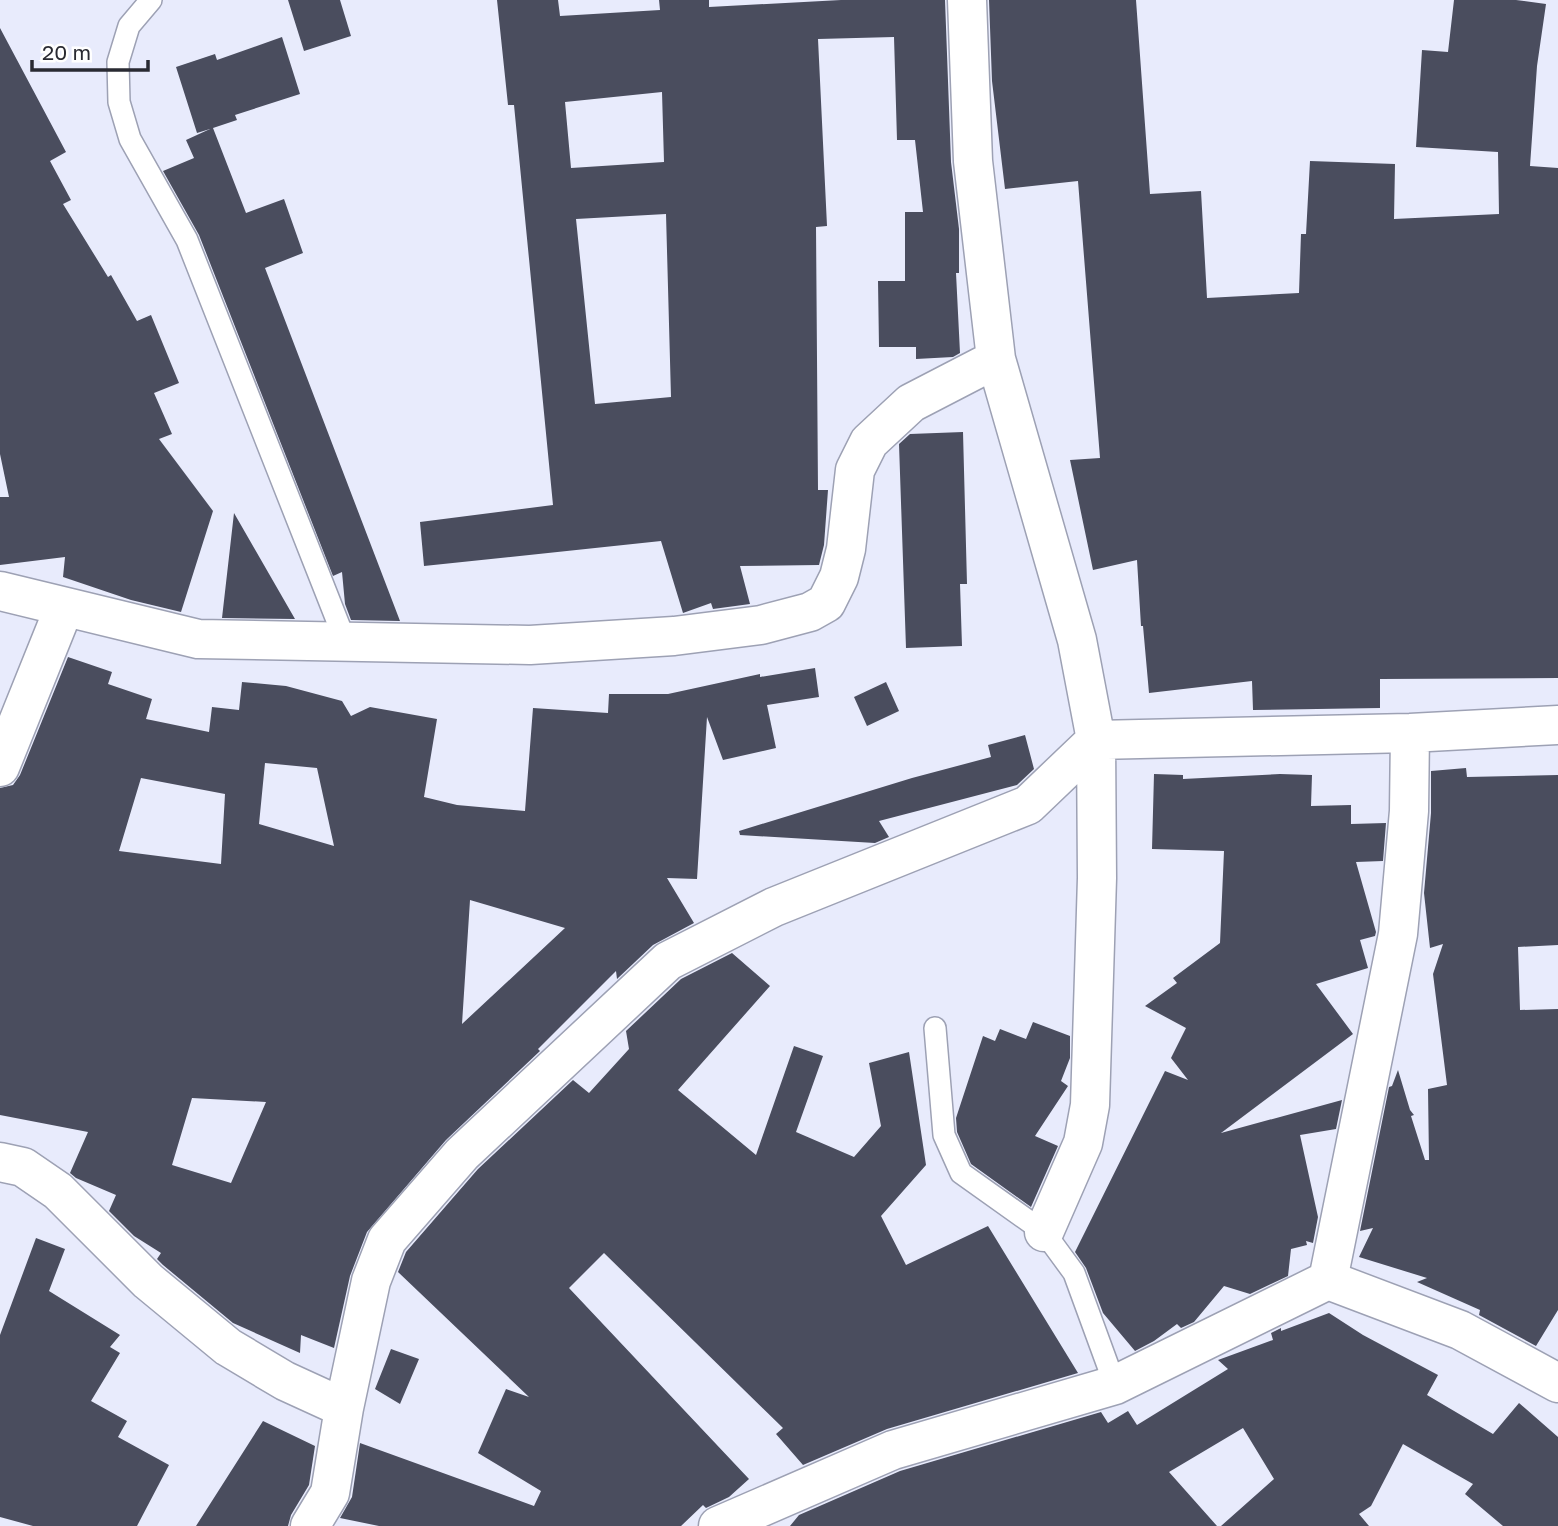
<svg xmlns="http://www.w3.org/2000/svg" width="1558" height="1526" font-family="'Golos Text',sans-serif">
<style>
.building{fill:#4a4d5e;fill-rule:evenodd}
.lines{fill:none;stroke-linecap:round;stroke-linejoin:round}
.lane-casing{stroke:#9da1b4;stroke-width:24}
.street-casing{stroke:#9da1b4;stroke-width:41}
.lane{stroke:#fff;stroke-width:21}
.street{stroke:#fff;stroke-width:38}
</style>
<rect width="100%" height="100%" fill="#e8ebfc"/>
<path class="building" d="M 288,0 L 340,0 L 351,36 L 304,51 Z
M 497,0 L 558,0 L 560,16 L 660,10 L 659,0 L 709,0 L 709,7 L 841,0 L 945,0 L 951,162 L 959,229 L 959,273 L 956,273 L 960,353 L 953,357 L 916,359 L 916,347 L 879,347 L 878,281 L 905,281 L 905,212 L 923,212 L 915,140 L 897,140 L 894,37 L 818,39 L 827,226 L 816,227 L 818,490 L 828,490 L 824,545 L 819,565 L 740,566 L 750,604 L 713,609 L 711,603 L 683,613 L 661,541 L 424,566 L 420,522 L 553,505 L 514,105 L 508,105 ZM 662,92 L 664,162 L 571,168 L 565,102 ZM 666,214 L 671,397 L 595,404 L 576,219 Z
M 989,0 L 1136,0 L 1150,194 L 1201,191 L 1207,298 L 1299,293 L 1301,234 L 1306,234 L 1310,161 L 1395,164 L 1394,219 L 1499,214 L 1498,152 L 1416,147 L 1422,50 L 1448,52 L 1454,0 L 1516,0 L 1546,4 L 1537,66 L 1530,166 L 1558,168 L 1558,678 L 1380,679 L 1380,708 L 1253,710 L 1252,681 L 1149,693 L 1143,626 L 1141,626 L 1137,560 L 1093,570 L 1070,460 L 1100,458 L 1078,181 L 1005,189 L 992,81 Z
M 0,28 L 66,152 L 50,161 L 71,200 L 63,204 L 108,277 L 111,275 L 137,321 L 151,315 L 179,383 L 154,393 L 172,434 L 159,439 L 213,511 L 181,612 L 131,600 L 63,577 L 65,557 L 0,565 L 0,497 L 9,497 L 0,454 Z
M 282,37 L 300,94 L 235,115 L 237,120 L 213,128 L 246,213 L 284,199 L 303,253 L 265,268 L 400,621 L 351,620 L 345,604 L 342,572 L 333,576 L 199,235 L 163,171 L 194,158 L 186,140 L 210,129 L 197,133 L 176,67 L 215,54 L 217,60 Z
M 963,432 L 967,584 L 960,584 L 962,646 L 906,648 L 899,444 L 910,434 Z
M 234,513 L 295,619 L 222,618 Z
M 68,657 L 112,672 L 108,684 L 152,699 L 146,719 L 209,732 L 212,707 L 239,710 L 242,682 L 286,686 L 342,701 L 351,716 L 370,707 L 437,719 L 424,797 L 457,805 L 525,811 L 533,708 L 608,713 L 609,694 L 668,694 L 760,674 L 760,677 L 815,668 L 819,697 L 767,705 L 776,748 L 723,760 L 707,717 L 697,879 L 667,878 L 694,923 L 653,945 L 617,979 L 616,971 L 538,1049 L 540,1051 L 446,1140 L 367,1232 L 350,1276 L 334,1348 L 301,1335 L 300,1353 L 233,1323 L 163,1265 L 157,1259 L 161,1253 L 134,1236 L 109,1211 L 116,1195 L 76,1178 L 70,1173 L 88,1132 L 0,1115 L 0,788 L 13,785 L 20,775 ZM 265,763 L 317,768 L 334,846 L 259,824 ZM 141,778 L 225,794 L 221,864 L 119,851 ZM 470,900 L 565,928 L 462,1024 ZM 192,1098 L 266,1102 L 231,1183 L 172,1165 Z
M 886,682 L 899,711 L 867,726 L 854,697 Z
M 1025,735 L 1034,769 L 1017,785 L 879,821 L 889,837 L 875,843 L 740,835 L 739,831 L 912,778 L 991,757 L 988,745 Z
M 1466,768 L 1467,777 L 1558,775 L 1558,945 L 1518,947 L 1520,1010 L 1558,1009 L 1558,1310 L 1536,1346 L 1479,1315 L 1480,1310 L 1417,1282 L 1427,1278 L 1359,1257 L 1373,1228 L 1360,1231 L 1389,1087 L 1392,1086 L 1398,1070 L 1410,1110 L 1414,1115 L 1411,1116 L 1425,1160 L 1429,1160 L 1428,1089 L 1447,1085 L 1433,974 L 1443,944 L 1430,948 L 1424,893 L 1431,813 L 1431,771 Z
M 1154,774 L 1183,775 L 1183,779 L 1280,774 L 1312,775 L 1311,806 L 1351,805 L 1351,824 L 1386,823 L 1383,861 L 1356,862 L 1376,932 L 1375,936 L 1360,940 L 1368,968 L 1316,984 L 1353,1034 L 1221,1133 L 1342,1100 L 1336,1129 L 1300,1135 L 1318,1217 L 1313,1243 L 1306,1241 L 1307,1245 L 1291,1249 L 1288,1276 L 1250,1294 L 1224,1286 L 1194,1322 L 1181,1328 L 1177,1324 L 1154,1341 L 1135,1351 L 1103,1313 L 1086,1268 L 1075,1252 L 1165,1071 L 1188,1080 L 1171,1058 L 1186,1028 L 1145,1006 L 1177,983 L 1173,978 L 1220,943 L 1224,851 L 1152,849 Z
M 732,953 L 770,986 L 678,1090 L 756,1155 L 794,1046 L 823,1056 L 796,1132 L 854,1157 L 881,1126 L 869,1063 L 909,1052 L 926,1165 L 881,1216 L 906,1265 L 988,1226 L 1078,1373 L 887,1429 L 803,1465 L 776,1434 L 783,1428 L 604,1253 L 569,1288 L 749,1479 L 729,1497 L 706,1508 L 703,1505 L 681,1526 L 379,1526 L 340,1518 L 352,1497 L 360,1443 L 534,1506 L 541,1491 L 478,1453 L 506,1389 L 529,1397 L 398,1272 L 406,1252 L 478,1169 L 573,1080 L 589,1093 L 629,1049 L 626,1031 L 681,979 Z
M 1033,1022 L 1070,1036 L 1070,1058 L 1061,1081 L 1068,1086 L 1035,1136 L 1058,1146 L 1031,1207 L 971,1164 L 957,1132 L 956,1118 L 983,1036 L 995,1041 L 1000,1029 L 1026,1039 Z
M 36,1238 L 65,1249 L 49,1291 L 120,1335 L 110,1347 L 120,1353 L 91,1401 L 127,1421 L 118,1437 L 169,1465 L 137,1526 L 33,1526 L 0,1517 L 0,1335 Z
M 1329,1313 L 1363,1335 L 1438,1375 L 1427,1395 L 1493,1434 L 1519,1403 L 1558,1437 L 1558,1526 L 1503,1526 L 1465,1494 L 1473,1484 L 1403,1444 L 1371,1506 L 1359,1514 L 1369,1526 L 1221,1526 L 1274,1479 L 1243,1428 L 1169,1472 L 1217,1526 L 790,1526 L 799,1515 L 900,1471 L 1101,1412 L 1108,1423 L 1128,1411 L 1137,1425 L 1228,1369 L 1218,1360 L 1273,1340 L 1271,1333 L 1281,1328 L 1281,1331 Z
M 391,1349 L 419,1359 L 400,1404 L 375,1389 Z
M 263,1421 L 315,1446 L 309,1485 L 291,1515 L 288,1526 L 196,1526 Z"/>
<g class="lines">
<g class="lane-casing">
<path id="lane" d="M 151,0 L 129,26 L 118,62 L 119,102 L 130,139 L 187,240 L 346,643
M 935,1028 L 944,1135 L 961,1173 L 1044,1232 L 1074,1273 L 1115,1385"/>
</g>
<g class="street-casing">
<path id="street" d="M 967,0 L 973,161 L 996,359 L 1077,640 L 1096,740 L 1097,878 L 1090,1105 L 1083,1143 L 1044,1232
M 0,591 L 198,639 L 530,645 L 674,636 L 761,625 L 810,612 L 826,603 L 839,577 L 846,549 L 855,470 L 869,442 L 911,403 L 996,359
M 0,767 L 64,608
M 0,1162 L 23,1167 L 58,1191 L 148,1281 L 228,1347 L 285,1381 L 344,1408
M 1328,1280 L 1398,934 L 1409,811 L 1410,733
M 310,1526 L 330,1493 L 344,1408 L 371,1281 L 387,1240 L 462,1154 L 668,961 L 774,907 L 1028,805 L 1096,740 L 1410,733 L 1558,725
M 718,1526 L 893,1450 L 1115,1385 L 1328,1280 L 1460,1330 L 1558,1383"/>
</g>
<use href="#lane" class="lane"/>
<use href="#street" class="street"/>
</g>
<path d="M32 60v10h116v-10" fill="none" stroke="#292a32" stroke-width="3.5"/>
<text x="42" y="60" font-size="21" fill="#292a32" stroke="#ffffff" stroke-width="5" paint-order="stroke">20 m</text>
</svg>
